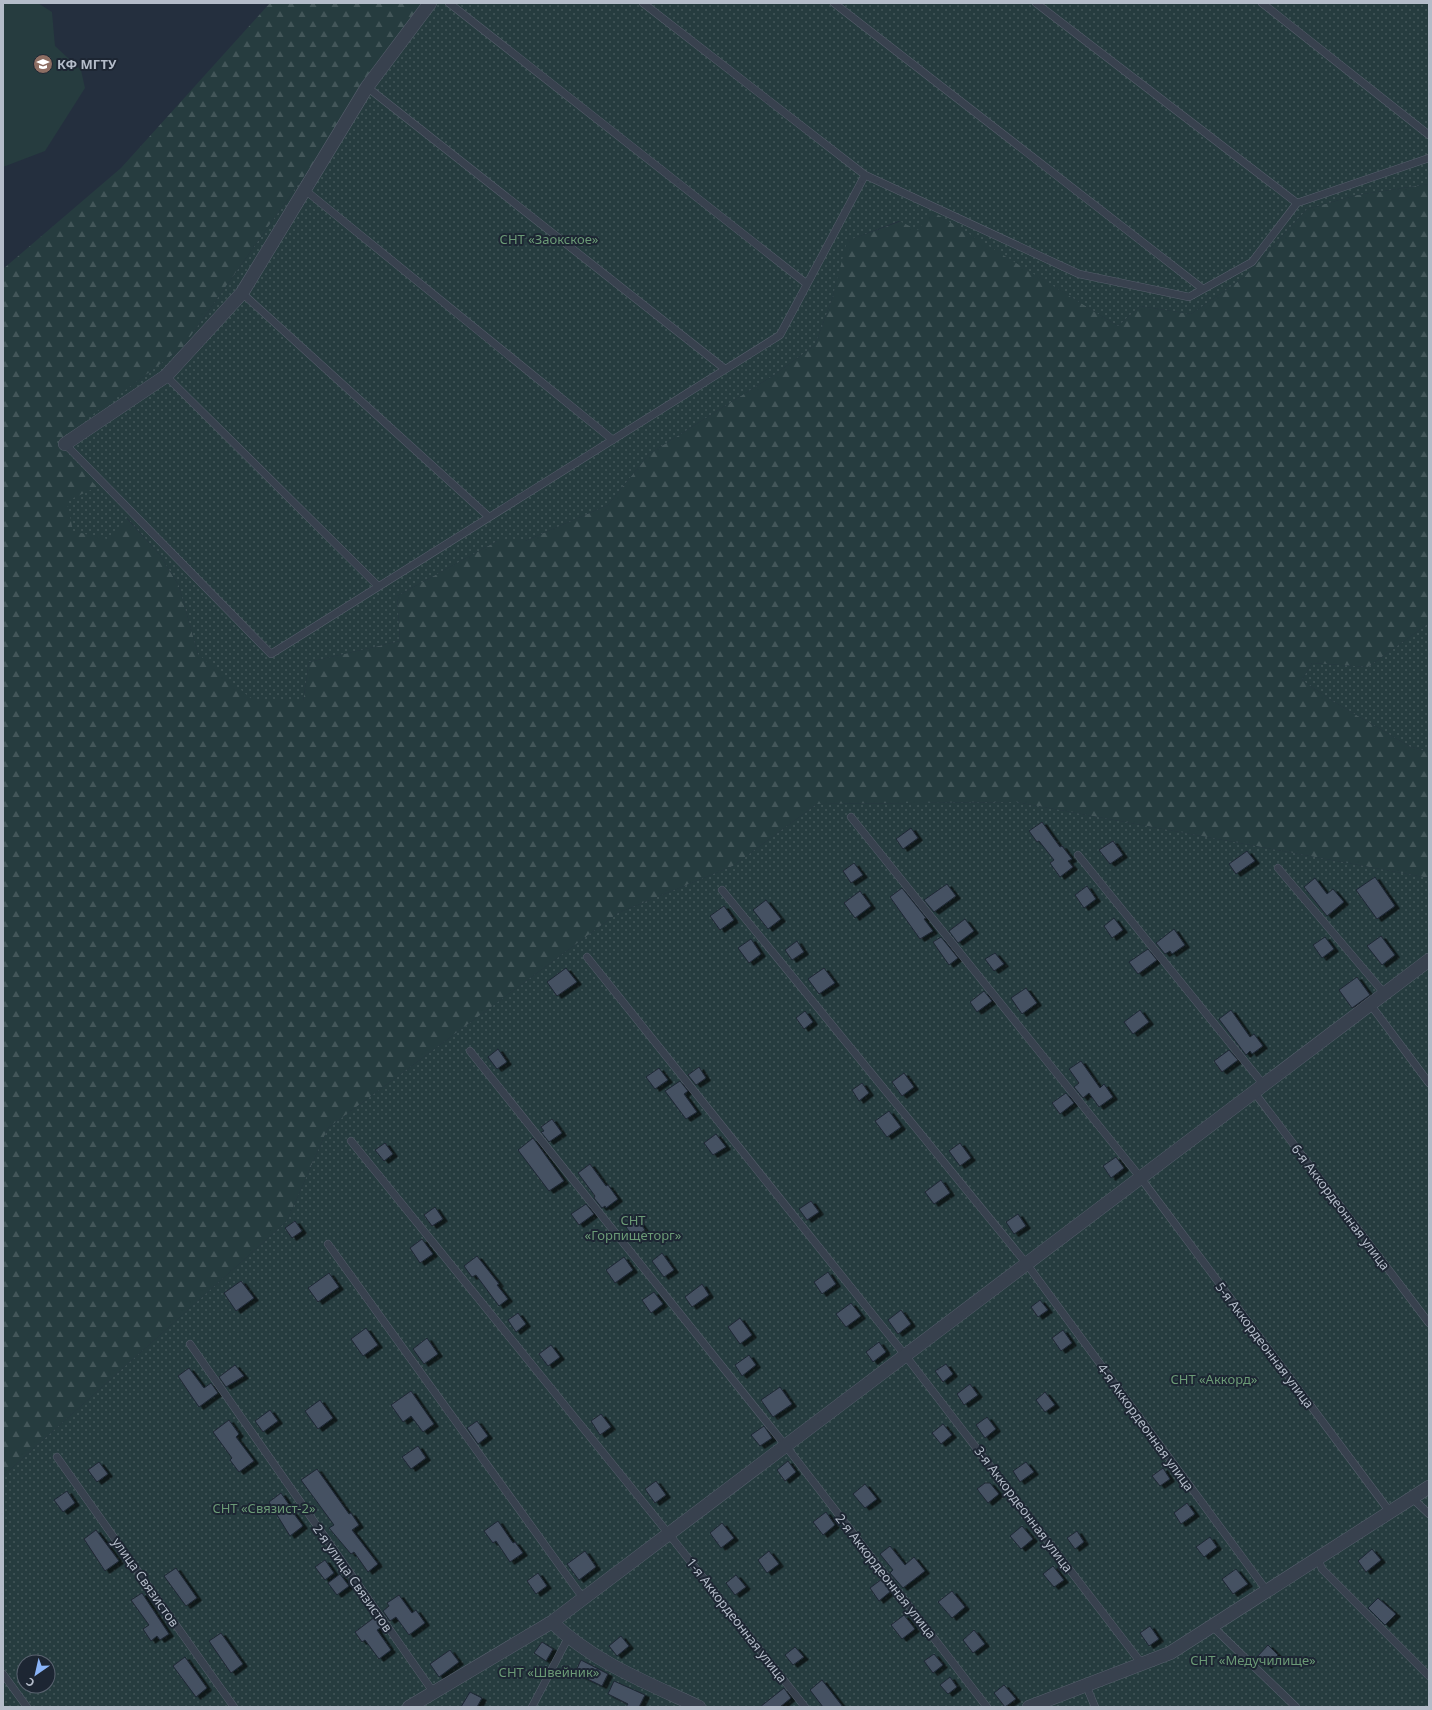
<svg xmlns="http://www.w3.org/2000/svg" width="1432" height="1710" font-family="'Noto Sans',sans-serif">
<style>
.forest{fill:url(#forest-firs)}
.garden{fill:url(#garden-dots);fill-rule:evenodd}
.pitch{fill:#263c3f}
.building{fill:#455162;stroke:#1f2835;filter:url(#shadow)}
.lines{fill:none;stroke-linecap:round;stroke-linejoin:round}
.service-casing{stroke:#565f6c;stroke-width:8}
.minor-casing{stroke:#565f6c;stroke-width:14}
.service{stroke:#38414e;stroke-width:7}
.minor{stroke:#38414e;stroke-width:13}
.labels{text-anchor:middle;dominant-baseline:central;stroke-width:4;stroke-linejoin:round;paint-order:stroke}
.poi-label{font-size:13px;font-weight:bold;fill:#b4bcc9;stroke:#1d2633;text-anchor:start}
.park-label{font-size:13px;fill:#6b9a76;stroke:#1d2633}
.street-label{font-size:13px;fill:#b4bcc9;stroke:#1d2633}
</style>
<defs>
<pattern id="forest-firs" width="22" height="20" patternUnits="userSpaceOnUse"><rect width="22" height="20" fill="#263c3f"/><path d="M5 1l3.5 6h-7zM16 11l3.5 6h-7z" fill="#435659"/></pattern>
<pattern id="garden-dots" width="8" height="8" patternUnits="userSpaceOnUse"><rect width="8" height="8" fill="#263c3f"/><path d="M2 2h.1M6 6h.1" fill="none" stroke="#435659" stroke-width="1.8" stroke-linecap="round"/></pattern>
<filter id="shadow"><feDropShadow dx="4.5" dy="2.5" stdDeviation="0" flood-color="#0009"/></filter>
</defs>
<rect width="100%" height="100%" fill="#242f3e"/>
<path class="forest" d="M 270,3 L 424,3 L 424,7 L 183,347 L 57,442 L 160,555 L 179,586 L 198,654 L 303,701 L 309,662 L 400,641 L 397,596 L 497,541 L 525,541 L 608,505 L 649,454 L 774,375 L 815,345 L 832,299 L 846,241 L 932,210 L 1118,326 L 1140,306 L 1191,314 L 1243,278 L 1307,209 L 1357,195 L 1429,184 L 1429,623 L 1368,667 L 1312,663 L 1302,680 L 1331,700 L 1409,746 L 1429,752 L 1429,878 L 1016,802 L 817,804 L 733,866 L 618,913 L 328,1128 L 287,1221 L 3,1476 L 3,269 L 121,168 Z"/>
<path class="garden" d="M 424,3 L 1429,3 L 1429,184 L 1357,195 L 1307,209 L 1243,278 L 1191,314 L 1140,306 L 1118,326 L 932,211 L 918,230 L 899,221 L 847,241 L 832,299 L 815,345 L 774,375 L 649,454 L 608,505 L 525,541 L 497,541 L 397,596 L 400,641 L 309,662 L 303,701 L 253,700 L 198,654 L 179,586 L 160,555 L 127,518 L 107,539 L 73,531 L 67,501 L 97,487 L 56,442 L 183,347 L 424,7 Z
M 1429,623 L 1429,752 L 1409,746 L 1331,700 L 1302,680 L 1312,663 L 1368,667 Z
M 1016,802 L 1429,878 L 1429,1707 L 3,1707 L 3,1476 L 287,1221 L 328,1128 L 618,913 L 733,866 L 817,804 ZM 24,1662 L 48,1662 L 48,1686 L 24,1686 Z"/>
<path class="pitch" d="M 3,3 L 38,3 L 52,12 L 55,46 L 81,70 L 85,88 L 45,151 L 3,167 Z"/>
<path class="building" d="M 1042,822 L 1060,847 L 1062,846 L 1072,859 L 1068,861 L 1073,867 L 1060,877 L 1050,863 L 1054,860 L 1039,841 L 1037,842 L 1029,831 Z
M 911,828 L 918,838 L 903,849 L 896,839 Z
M 1113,841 L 1123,855 L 1110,864 L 1099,850 Z
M 1247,851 L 1255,861 L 1236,874 L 1229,864 Z
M 854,863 L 863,875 L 851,883 L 843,871 Z
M 1375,877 L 1395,906 L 1377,919 L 1356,890 Z
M 1315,878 L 1327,894 L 1333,889 L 1344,902 L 1327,916 L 1304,887 Z
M 947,884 L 956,896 L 934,912 L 924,900 Z
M 1087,886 L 1096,899 L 1084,908 L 1075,895 Z
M 902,888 L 926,918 L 924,919 L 933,931 L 920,939 L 890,897 Z
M 860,891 L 871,906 L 855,918 L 844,903 Z
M 766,900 L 781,919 L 768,929 L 753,910 Z
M 724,906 L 734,920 L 720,930 L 710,916 Z
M 1114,918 L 1123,930 L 1112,938 L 1104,926 Z
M 965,919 L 974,931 L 958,943 L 949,931 Z
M 1174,929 L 1185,945 L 1172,954 L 1170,951 L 1165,954 L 1156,943 Z
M 1381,936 L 1395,955 L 1382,965 L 1367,946 Z
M 941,937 L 958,958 L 949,965 L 933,942 Z
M 1325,937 L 1334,949 L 1322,958 L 1313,945 Z
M 751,939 L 761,954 L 749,963 L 738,948 Z
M 797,941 L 804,952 L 792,960 L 785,950 Z
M 1148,949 L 1157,960 L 1138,974 L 1129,962 Z
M 995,953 L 1004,964 L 994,971 L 985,959 Z
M 566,968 L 577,982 L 557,996 L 547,982 Z
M 824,968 L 835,983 L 819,994 L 808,979 Z
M 1357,977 L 1370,995 L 1352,1008 L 1339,990 Z
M 1026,988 L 1037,1003 L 1022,1014 L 1011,998 Z
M 984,991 L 992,1001 L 977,1012 L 970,1002 Z
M 1140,1010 L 1149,1022 L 1133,1034 L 1124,1022 Z
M 1231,1010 L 1250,1037 L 1254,1034 L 1263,1046 L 1252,1054 L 1250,1051 L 1246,1055 L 1219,1019 Z
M 805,1011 L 813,1022 L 804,1029 L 796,1018 Z
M 498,1049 L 507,1062 L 497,1069 L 488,1057 Z
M 1229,1050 L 1238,1060 L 1222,1072 L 1214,1061 Z
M 1081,1061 L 1100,1088 L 1104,1084 L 1113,1097 L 1099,1107 L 1089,1093 L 1083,1098 L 1074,1087 L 1079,1083 L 1069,1069 Z
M 699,1067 L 706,1078 L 696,1085 L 688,1075 Z
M 659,1068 L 668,1080 L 655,1089 L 646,1077 Z
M 904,1073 L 914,1087 L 902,1096 L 892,1082 Z
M 680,1081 L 688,1091 L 684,1094 L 697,1112 L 686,1119 L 665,1091 Z
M 862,1083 L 869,1093 L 859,1101 L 852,1090 Z
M 1066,1093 L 1074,1103 L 1060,1114 L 1052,1103 Z
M 889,1111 L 901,1127 L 887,1137 L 875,1121 Z
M 552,1119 L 562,1133 L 549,1142 L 541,1132 L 544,1131 L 541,1127 Z
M 716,1134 L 726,1147 L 713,1155 L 704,1143 Z
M 533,1138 L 564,1181 L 549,1191 L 518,1150 Z
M 385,1143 L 393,1154 L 384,1161 L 375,1150 Z
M 960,1143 L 971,1158 L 960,1166 L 949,1151 Z
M 1116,1157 L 1124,1168 L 1111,1178 L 1103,1166 Z
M 590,1164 L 606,1186 L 608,1185 L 618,1199 L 606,1208 L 605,1206 L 602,1208 L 594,1198 L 595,1196 L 578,1173 Z
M 941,1180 L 950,1193 L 934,1204 L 925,1192 Z
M 811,1201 L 819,1212 L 807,1220 L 799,1209 Z
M 586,1204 L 594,1214 L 579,1225 L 571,1214 Z
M 435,1207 L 443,1219 L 432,1226 L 424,1215 Z
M 1018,1214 L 1026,1226 L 1014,1234 L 1006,1222 Z
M 637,1219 L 645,1230 L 634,1238 L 626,1227 Z
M 295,1221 L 302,1231 L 292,1238 L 285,1228 Z
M 422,1239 L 433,1254 L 420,1263 L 410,1248 Z
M 662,1253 L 674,1270 L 664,1277 L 652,1261 Z
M 477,1256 L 499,1284 L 497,1285 L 508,1299 L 499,1306 L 476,1275 L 472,1277 L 464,1266 Z
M 624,1257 L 633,1270 L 615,1283 L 606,1270 Z
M 828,1272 L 836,1284 L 822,1294 L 814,1282 Z
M 329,1273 L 339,1287 L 318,1302 L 308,1288 Z
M 241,1281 L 254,1298 L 236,1311 L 224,1293 Z
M 702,1284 L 709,1295 L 692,1307 L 685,1297 Z
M 654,1292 L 663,1304 L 651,1313 L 642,1300 Z
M 1040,1300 L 1048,1310 L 1038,1317 L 1031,1307 Z
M 851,1303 L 861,1316 L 846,1327 L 836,1314 Z
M 901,1310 L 911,1324 L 898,1334 L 888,1320 Z
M 518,1313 L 526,1324 L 516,1332 L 508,1320 Z
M 740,1318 L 752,1335 L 740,1344 L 728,1327 Z
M 366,1328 L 378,1345 L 363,1356 L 351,1339 Z
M 1063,1330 L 1072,1343 L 1061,1351 L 1052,1338 Z
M 427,1338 L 438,1354 L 424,1364 L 413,1349 Z
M 879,1342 L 886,1352 L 873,1362 L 866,1352 Z
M 551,1345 L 560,1357 L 548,1366 L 539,1354 Z
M 749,1355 L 756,1365 L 742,1376 L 735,1365 Z
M 946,1364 L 953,1374 L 943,1382 L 935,1371 Z
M 235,1365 L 244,1376 L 226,1387 L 219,1377 Z
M 189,1368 L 204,1388 L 211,1383 L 218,1393 L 199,1407 L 178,1376 Z
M 970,1384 L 978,1395 L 964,1405 L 957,1394 Z
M 780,1387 L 792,1404 L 773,1417 L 761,1400 Z
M 411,1391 L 434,1424 L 423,1432 L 411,1416 L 403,1422 L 391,1405 Z
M 1045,1392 L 1055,1405 L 1045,1412 L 1036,1400 Z
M 320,1400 L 333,1418 L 318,1429 L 305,1411 Z
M 270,1410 L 278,1421 L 263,1432 L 255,1421 Z
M 601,1414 L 611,1427 L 600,1435 L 591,1421 Z
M 987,1417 L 996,1429 L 985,1438 L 976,1425 Z
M 229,1420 L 239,1434 L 236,1437 L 254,1461 L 239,1472 L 230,1460 L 232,1458 L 213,1432 Z
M 477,1421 L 488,1436 L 478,1444 L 467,1428 Z
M 943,1424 L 952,1435 L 941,1444 L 932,1433 Z
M 764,1426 L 772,1438 L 760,1446 L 751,1435 Z
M 418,1446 L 426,1458 L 411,1469 L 402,1457 Z
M 788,1461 L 796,1472 L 785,1481 L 777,1470 Z
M 99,1462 L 108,1474 L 97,1482 L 88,1470 Z
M 1026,1462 L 1034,1472 L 1020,1482 L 1013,1471 Z
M 1163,1468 L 1170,1479 L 1160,1486 L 1152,1476 Z
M 317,1469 L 349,1514 L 351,1513 L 359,1525 L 352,1530 L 378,1564 L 368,1572 L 354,1552 L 351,1554 L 329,1528 L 334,1525 L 301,1480 Z
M 656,1481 L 666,1495 L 655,1503 L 645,1489 Z
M 985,1483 L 990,1483 L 999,1494 L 988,1503 L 977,1489 Z
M 865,1484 L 877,1499 L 865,1508 L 853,1494 Z
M 67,1491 L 75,1503 L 63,1512 L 54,1500 Z
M 281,1493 L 290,1506 L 289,1507 L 303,1526 L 290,1536 L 269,1502 Z
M 1187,1503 L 1195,1514 L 1181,1524 L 1174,1513 Z
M 826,1512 L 835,1525 L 823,1535 L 813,1522 Z
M 498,1521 L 513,1543 L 515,1542 L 523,1553 L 510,1562 L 496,1541 L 493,1543 L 484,1531 Z
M 722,1523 L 734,1538 L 721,1548 L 710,1533 Z
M 1022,1526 L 1033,1539 L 1021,1549 L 1010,1536 Z
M 96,1530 L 119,1561 L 105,1571 L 84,1539 Z
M 1077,1531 L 1084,1542 L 1075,1549 L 1067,1538 Z
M 1210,1537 L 1217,1547 L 1204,1557 L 1196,1547 Z
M 890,1546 L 905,1565 L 914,1557 L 925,1571 L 903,1588 L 890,1573 L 893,1570 L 880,1554 Z
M 1372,1549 L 1381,1560 L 1366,1572 L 1358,1561 Z
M 585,1551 L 596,1567 L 579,1580 L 567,1564 Z
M 769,1551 L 779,1564 L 767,1573 L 758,1560 Z
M 325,1560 L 334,1573 L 325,1580 L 315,1567 Z
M 1053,1566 L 1064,1580 L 1054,1587 L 1043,1574 Z
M 176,1568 L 197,1598 L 186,1606 L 164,1576 Z
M 1236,1569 L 1248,1584 L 1233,1594 L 1222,1579 Z
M 538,1573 L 547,1586 L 536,1594 L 527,1581 Z
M 340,1574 L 349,1586 L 337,1595 L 328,1583 Z
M 736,1575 L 746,1587 L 735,1595 L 726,1583 Z
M 882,1579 L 891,1591 L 879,1601 L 870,1588 Z
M 952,1591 L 965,1607 L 952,1618 L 938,1602 Z
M 142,1593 L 169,1634 L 160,1640 L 157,1636 L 151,1641 L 143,1629 L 149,1625 L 131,1600 Z
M 399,1595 L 412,1613 L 416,1610 L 425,1623 L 409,1635 L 396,1617 L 390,1621 L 383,1611 L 389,1606 L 387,1603 Z
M 1378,1598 L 1396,1614 L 1385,1625 L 1368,1608 Z
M 904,1615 L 915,1629 L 902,1639 L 891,1625 Z
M 375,1617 L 382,1627 L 377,1630 L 391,1650 L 379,1659 L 365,1640 L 362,1642 L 355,1632 Z
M 1150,1626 L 1159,1639 L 1149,1646 L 1140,1633 Z
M 974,1630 L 985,1644 L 973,1653 L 963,1640 Z
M 221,1633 L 243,1664 L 231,1673 L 209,1641 Z
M 621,1636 L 629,1646 L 617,1656 L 609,1646 Z
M 542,1642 L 553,1649 L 546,1661 L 534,1653 Z
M 1268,1645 L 1278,1655 L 1267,1666 L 1257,1657 Z
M 795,1647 L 804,1657 L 793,1665 L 785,1655 Z
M 450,1650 L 459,1662 L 439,1677 L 430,1664 Z
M 934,1654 L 943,1665 L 933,1673 L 924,1661 Z
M 185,1657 L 207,1688 L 196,1697 L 173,1666 Z
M 581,1660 L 608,1674 L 602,1686 L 575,1673 Z
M 950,1677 L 957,1687 L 948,1694 L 940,1685 Z
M 822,1680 L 843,1707 L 823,1707 L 810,1690 Z
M 614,1681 L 645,1695 L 639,1707 L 626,1707 L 628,1704 L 608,1694 Z
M 1004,1685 L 1016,1699 L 1005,1707 L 994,1693 Z
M 784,1688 L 791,1698 L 780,1707 L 760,1707 Z
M 470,1692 L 482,1698 L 477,1707 L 461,1707 Z"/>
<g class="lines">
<g class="service-casing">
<path id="service" d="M 449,3 L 807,284
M 643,3 L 865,175
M 834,3 L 1203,289
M 1036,3 L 1297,203
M 1262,3 L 1429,135
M 367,87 L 725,369
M 305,190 L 613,440
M 242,293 L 489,517
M 166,376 L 378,586
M 65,444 L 271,654 L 780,335 L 865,175 L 1079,274 L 1189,297 L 1252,262 L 1297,203 L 1429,158
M 851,817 L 1140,1177 L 1390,1512
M 1078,855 L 1263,1084
M 1278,868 L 1384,993
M 722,890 L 1026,1263 L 1267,1591
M 587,957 L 905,1355 L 1142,1664
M 1370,1004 L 1429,1083
M 470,1051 L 785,1445 L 987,1707
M 1254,1092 L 1429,1323
M 351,1141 L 668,1533 L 805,1707
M 328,1244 L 583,1598
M 190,1344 L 434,1693
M 57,1457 L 234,1707
M 1412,1498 L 1429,1514
M 1318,1559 L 1322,1569 L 1429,1676
M 1212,1626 L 1296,1707
M 3,1674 L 27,1707
M 1086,1685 L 1095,1707
M 532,1707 L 568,1638"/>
</g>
<g class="minor-casing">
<path id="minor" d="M 65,444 L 166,376 L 242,293 L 367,87 L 430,3
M 552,1622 C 593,1662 648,1683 699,1707
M 409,1707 L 552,1622 L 1429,960
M 1029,1707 L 1170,1653 L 1429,1487"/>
</g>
<use href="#service" class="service"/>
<use href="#minor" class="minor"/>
</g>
<defs>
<g id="university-disc" transform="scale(1)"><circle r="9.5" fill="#8d6e63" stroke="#1d2633"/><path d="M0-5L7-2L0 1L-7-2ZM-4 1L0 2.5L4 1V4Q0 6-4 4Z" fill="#fff"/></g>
</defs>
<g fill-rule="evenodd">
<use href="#university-disc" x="43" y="64"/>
</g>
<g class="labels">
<g class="poi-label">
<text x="57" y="64">КФ МГТУ</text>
</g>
<g class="park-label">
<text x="549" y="239">СНТ «Заокское»</text>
<text x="633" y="1220">СНТ<tspan x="633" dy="15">«Горпищеторг»</tspan></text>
<text x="1214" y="1379">СНТ «Аккорд»</text>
<text x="264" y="1508">СНТ «Связист-2»</text>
<text x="1253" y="1660">СНТ «Медучилище»</text>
<text x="549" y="1672">СНТ «Швейник»</text>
</g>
<g class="street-label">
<text transform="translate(1341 1207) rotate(53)">6-я Аккордеонная улица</text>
<text transform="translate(1265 1345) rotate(53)">5-я Аккордеонная улица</text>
<text transform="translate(1146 1427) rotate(54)">4-я Аккордеонная улица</text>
<text transform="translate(1024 1509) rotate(53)">3-я Аккордеонная улица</text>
<text transform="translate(886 1576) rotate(52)">2-я Аккордеонная улица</text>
<text transform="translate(353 1578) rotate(55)">2-я улица Связистов</text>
<text transform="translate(146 1582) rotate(55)">улица Связистов</text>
<text transform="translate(737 1620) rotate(52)">1-я Аккордеонная улица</text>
</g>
</g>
<rect width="1432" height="1710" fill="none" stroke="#b4bcc9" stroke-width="8"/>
<g transform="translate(36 1674) rotate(214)"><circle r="19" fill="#1d2633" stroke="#59626f"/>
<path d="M0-3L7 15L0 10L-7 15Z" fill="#8ab4f8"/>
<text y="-6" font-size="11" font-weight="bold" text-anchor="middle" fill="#b4bcc9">С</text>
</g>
</svg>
